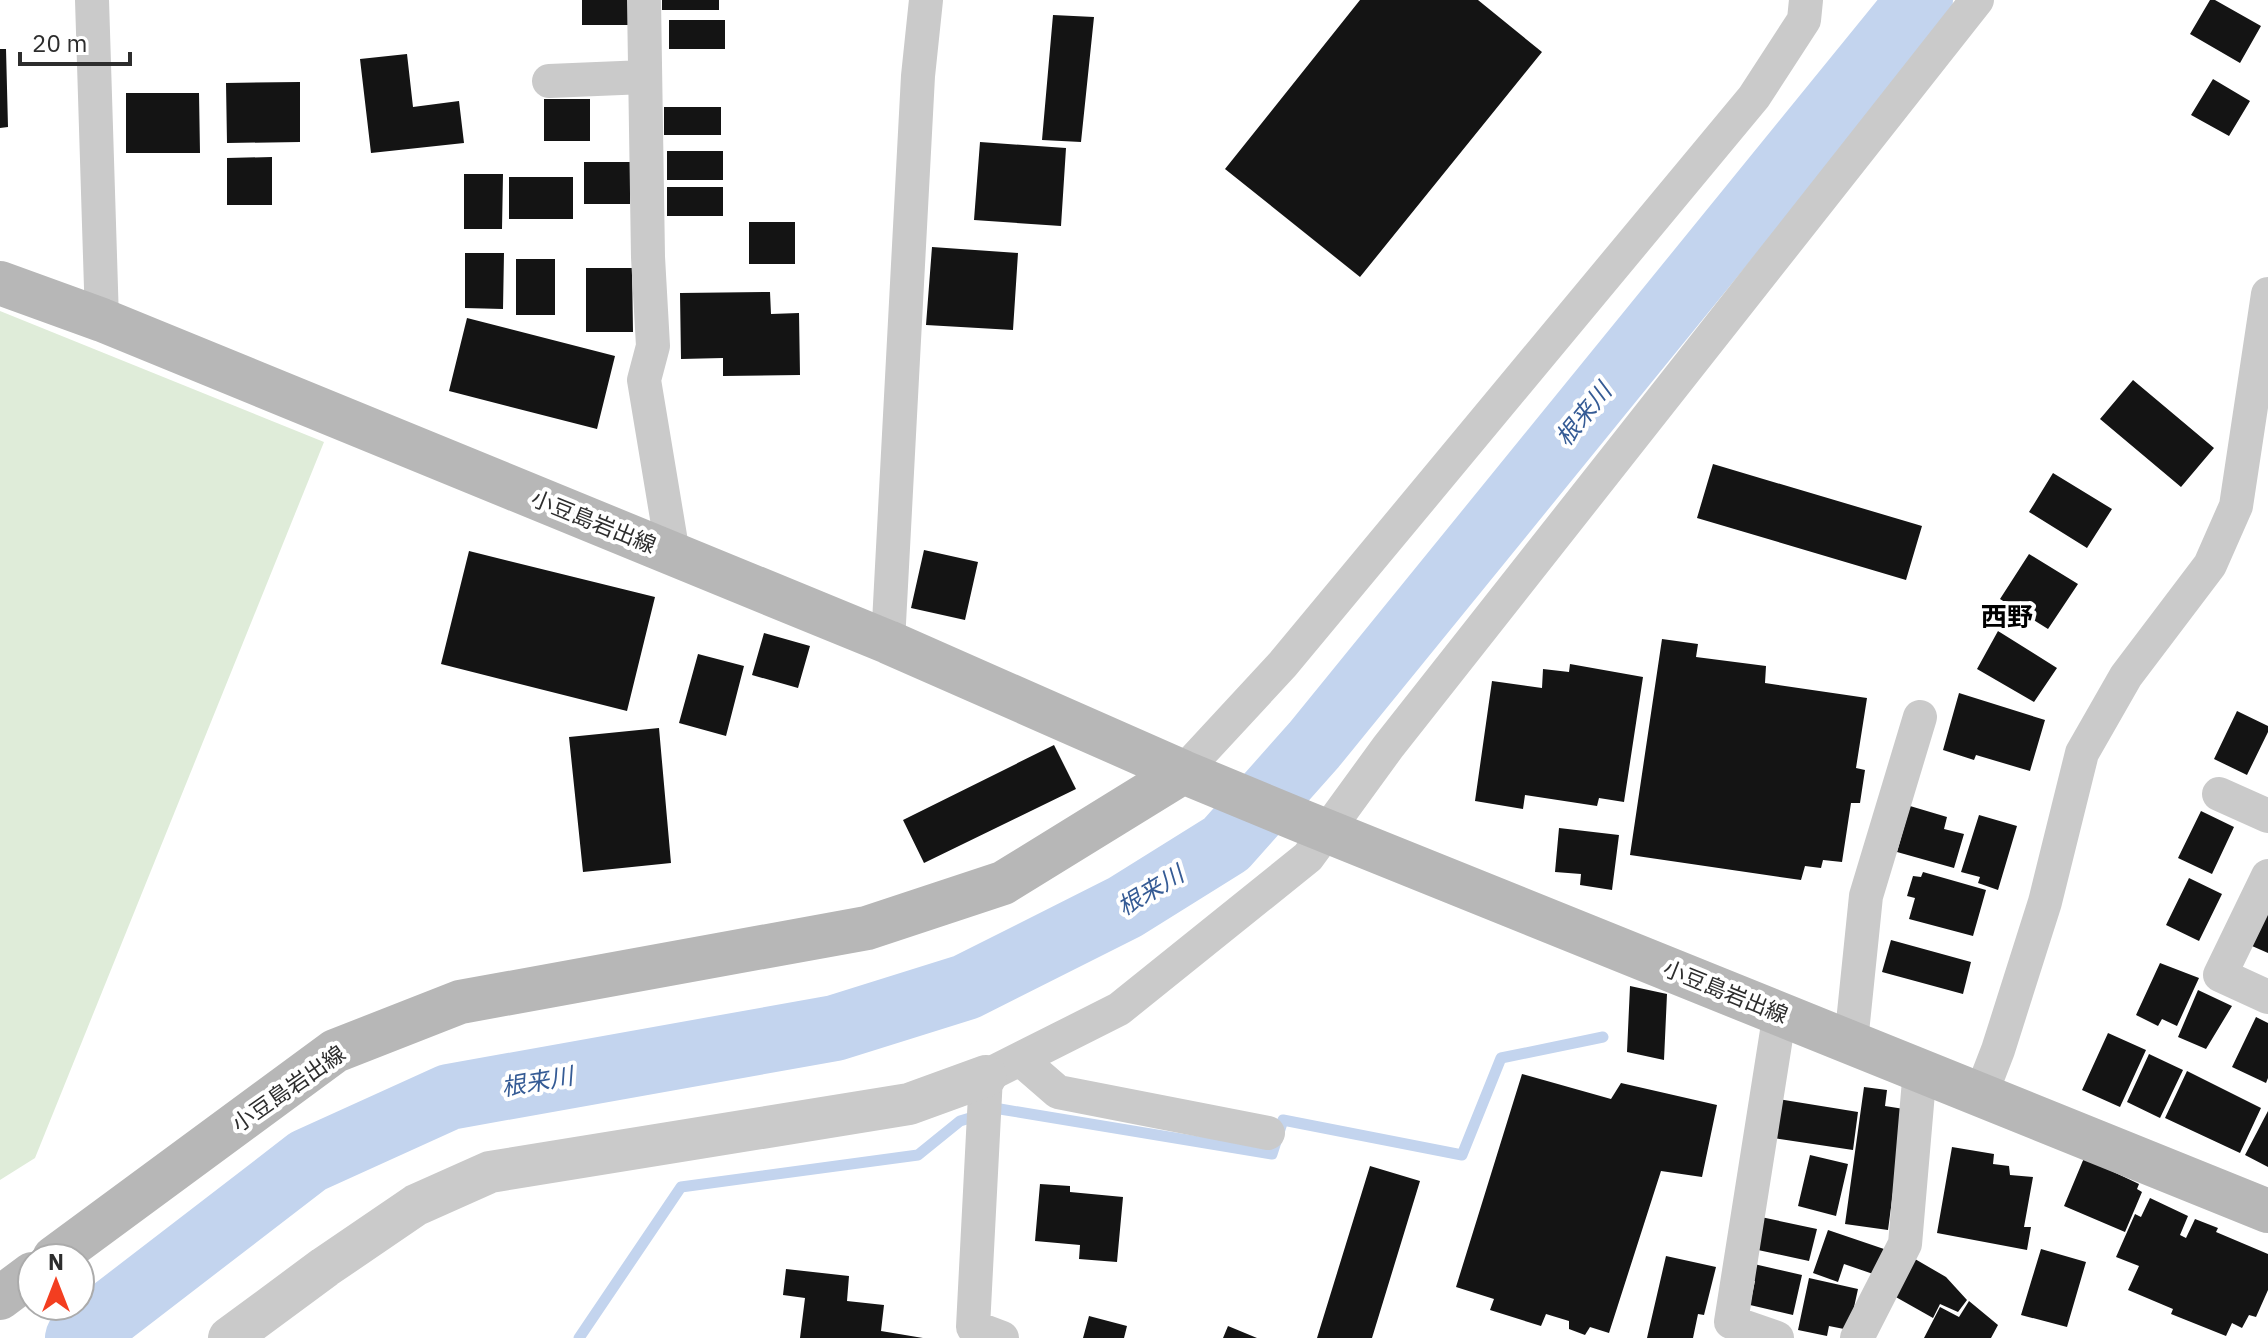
<svg xmlns="http://www.w3.org/2000/svg" width="2268" height="1338" font-family="'IBM Plex Sans','Noto Sans JP',sans-serif">
<style>
.green{fill:#dfecd9}
.lines{fill:none;stroke-linecap:round;stroke-linejoin:round}
.stream{stroke:#c3d4ee;stroke-width:11}
.river{stroke:#c3d4ee;stroke-width:66}
.building{fill:#141414}
.minor{stroke:#cacaca;stroke-width:34}
.tertiary{stroke:#cacaca;stroke-width:42}
.secondary{stroke:#b7b7b7;stroke-width:44}
.labels{text-anchor:middle;dominant-baseline:central;stroke-width:8;stroke-linejoin:round;paint-order:stroke}
.street-label{font-size:22px;fill:#2d2d2d;stroke:#fff}
.water-label{font-size:24px;font-style:italic;fill:#355b95;stroke:#fff}
.quarter-label{font-size:26px;font-weight:bold;fill:#000;stroke:#fff}
</style>
<rect width="100%" height="100%" fill="#fff"/>
<path class="green" d="M 0,311 L 324,442 L 35,1158 L 0,1180 Z"/>
<g class="lines">
<path class="stream" d="M 579,1338 L 681,1187 L 918,1155 L 960,1121 L 1000,1109 L 1272,1154 L 1283,1120 L 1462,1155 L 1501,1058 L 1603,1037"/>
<path class="river" d="M 78,1338 L 308,1161 L 449,1097 L 835,1028 L 966,987 L 1125,907 L 1226,844 L 1314,745 L 1920,0"/>
</g>
<path class="building" d="M 582,0 L 628,0 L 628,25 L 582,25 Z
M 662,0 L 719,0 L 719,10 L 662,10 Z
M 1360,0 L 1478,0 L 1542,52 L 1360,277 L 1225,169 Z
M 2210,0 L 2215,0 L 2261,26 L 2240,63 L 2190,34 Z
M 1053,15 L 1094,17 L 1081,142 L 1042,140 Z
M 669,20 L 725,20 L 725,49 L 669,49 Z
M 0,49 L 6,49 L 8,127 L 0,128 Z
M 407,54 L 413,107 L 459,101 L 464,143 L 371,153 L 360,59 Z
M 2213,79 L 2250,101 L 2229,136 L 2191,115 Z
M 300,82 L 300,142 L 227,143 L 226,83 Z
M 126,93 L 199,93 L 200,153 L 126,153 Z
M 544,99 L 590,99 L 590,141 L 544,141 Z
M 664,107 L 721,107 L 721,135 L 664,135 Z
M 980,142 L 1066,148 L 1061,226 L 974,220 Z
M 667,151 L 723,151 L 723,180 L 667,180 Z
M 272,157 L 272,205 L 227,205 L 227,158 Z
M 584,162 L 630,162 L 630,204 L 584,204 Z
M 464,174 L 503,174 L 502,229 L 464,229 Z
M 509,177 L 573,177 L 573,219 L 509,219 Z
M 667,187 L 723,187 L 723,216 L 667,216 Z
M 749,222 L 795,222 L 795,264 L 749,264 Z
M 932,247 L 1018,253 L 1013,330 L 926,325 Z
M 465,253 L 504,253 L 503,309 L 465,308 Z
M 516,259 L 555,259 L 555,315 L 516,315 Z
M 586,268 L 632,268 L 633,332 L 586,332 Z
M 770,292 L 771,314 L 799,313 L 800,375 L 723,376 L 723,358 L 681,359 L 680,293 Z
M 467,318 L 615,356 L 597,429 L 449,391 Z
M 2133,380 L 2214,448 L 2181,487 L 2100,419 Z
M 1713,464 L 1922,526 L 1906,580 L 1697,518 Z
M 2053,473 L 2112,509 L 2087,548 L 2029,512 Z
M 924,550 L 978,562 L 965,620 L 911,608 Z
M 469,551 L 655,597 L 627,711 L 441,664 Z
M 2029,554 L 2078,584 L 2048,629 L 2000,599 Z
M 1998,631 L 2057,668 L 2034,702 L 1977,669 Z
M 764,633 L 810,646 L 798,688 L 752,675 Z
M 1662,639 L 1698,644 L 1696,657 L 1766,666 L 1765,683 L 1867,698 L 1856,768 L 1865,770 L 1860,803 L 1851,803 L 1842,862 L 1823,860 L 1821,868 L 1805,866 L 1801,880 L 1630,855 Z
M 698,654 L 744,666 L 726,736 L 679,723 Z
M 1570,664 L 1643,677 L 1624,802 L 1599,798 L 1597,806 L 1525,795 L 1523,809 L 1475,801 L 1492,681 L 1542,688 L 1543,669 L 1569,672 Z
M 1959,693 L 2045,720 L 2030,771 L 1976,755 L 1974,760 L 1943,750 Z
M 2237,711 L 2268,726 L 2268,732 L 2247,775 L 2214,759 Z
M 659,728 L 671,863 L 583,872 L 569,737 Z
M 1054,745 L 1076,789 L 924,863 L 903,820 Z
M 1910,806 L 1947,817 L 1944,829 L 1964,834 L 1954,868 L 1897,852 Z
M 2201,811 L 2234,827 L 2212,874 L 2178,858 Z
M 1979,815 L 2017,826 L 1998,890 L 1978,883 L 1980,877 L 1961,872 Z
M 1559,828 L 1619,835 L 1612,890 L 1580,885 L 1581,874 L 1555,872 Z
M 1923,872 L 1986,890 L 1973,936 L 1909,919 L 1915,898 L 1907,896 L 1913,876 L 1921,877 Z
M 2189,878 L 2222,894 L 2199,941 L 2166,925 Z
M 2268,910 L 2268,953 L 2252,946 Z
M 1891,940 L 1971,962 L 1963,994 L 1882,972 Z
M 2160,963 L 2199,978 L 2177,1026 L 2162,1019 L 2158,1026 L 2136,1015 Z
M 1630,986 L 1667,994 L 1664,1060 L 1627,1052 Z
M 2198,990 L 2232,1006 L 2206,1049 L 2178,1037 Z
M 2256,1017 L 2268,1023 L 2268,1078 L 2266,1083 L 2232,1067 Z
M 2108,1033 L 2146,1050 L 2120,1107 L 2082,1090 Z
M 2149,1054 L 2183,1070 L 2160,1118 L 2127,1102 Z
M 2187,1071 L 2261,1108 L 2240,1153 L 2165,1118 Z
M 1522,1074 L 1611,1099 L 1621,1083 L 1717,1105 L 1702,1177 L 1661,1171 L 1609,1333 L 1590,1327 L 1585,1335 L 1569,1329 L 1569,1321 L 1546,1314 L 1541,1326 L 1490,1310 L 1494,1299 L 1456,1287 Z
M 1864,1087 L 1887,1090 L 1885,1106 L 1904,1109 L 1888,1230 L 1845,1224 Z
M 1778,1099 L 1858,1112 L 1853,1150 L 1773,1138 Z
M 2268,1111 L 2268,1167 L 2245,1155 Z
M 1952,1147 L 1994,1154 L 1993,1164 L 2009,1166 L 2010,1175 L 2033,1177 L 2024,1227 L 2031,1227 L 2027,1250 L 1937,1233 Z
M 1810,1155 L 1848,1164 L 1836,1216 L 1798,1206 Z
M 2084,1158 L 2139,1184 L 2137,1189 L 2142,1192 L 2125,1232 L 2064,1206 Z
M 1370,1166 L 1420,1181 L 1372,1338 L 1317,1338 Z
M 1040,1184 L 1070,1186 L 1070,1192 L 1123,1197 L 1117,1262 L 1079,1259 L 1080,1245 L 1035,1241 Z
M 2150,1198 L 2188,1216 L 2180,1235 L 2186,1238 L 2195,1219 L 2218,1228 L 2216,1232 L 2268,1254 L 2268,1290 L 2256,1317 L 2249,1315 L 2242,1328 L 2232,1323 L 2226,1336 L 2171,1314 L 2173,1309 L 2128,1290 L 2139,1266 L 2116,1257 L 2135,1214 L 2141,1217 Z
M 1761,1217 L 1817,1229 L 1809,1261 L 1758,1250 Z
M 1828,1230 L 1884,1249 L 1876,1275 L 1844,1264 L 1838,1282 L 1813,1273 Z
M 2041,1249 L 2086,1262 L 2067,1327 L 2021,1315 Z
M 1666,1256 L 1716,1267 L 1704,1315 L 1698,1314 L 1693,1338 L 1647,1338 Z
M 1915,1259 L 1946,1277 L 1967,1300 L 1958,1312 L 1940,1304 L 1933,1318 L 1894,1296 Z
M 1754,1264 L 1802,1275 L 1793,1315 L 1750,1305 L 1755,1281 L 1751,1280 Z
M 786,1269 L 849,1276 L 847,1301 L 884,1305 L 881,1331 L 923,1338 L 800,1338 L 805,1298 L 783,1295 Z
M 1809,1278 L 1858,1289 L 1849,1330 L 1829,1326 L 1827,1336 L 1798,1330 Z
M 1969,1301 L 1998,1325 L 1991,1338 L 1924,1338 L 1940,1307 L 1959,1317 Z
M 1089,1316 L 1127,1326 L 1124,1338 L 1083,1338 Z
M 1228,1326 L 1257,1338 L 1223,1338 Z"/>
<g class="lines">
<path class="minor" d="M 92,0 L 102,320
M 644,0 L 648,257 L 653,346 L 644,380 L 673,554
M 549,81 L 645,77
M 888,642 L 918,76 L 926,0
M 1183,772 L 1283,664 L 1754,97 L 1804,20 L 1806,0
M 2219,794 L 2268,816
M 2268,876 L 2220,975 L 2268,997
M 1851,1042 L 1866,896 L 1920,717
M 1020,1059 L 1058,1092 L 1268,1133
M 1981,1094 L 1998,1050 L 2045,902 L 2082,753 L 2126,676 L 2210,565 L 2236,506 L 2268,294
M 1002,1338 L 973,1327 L 986,1076 L 1119,1009 L 1308,857 L 1388,747 L 1977,0
M 1777,1338 L 1731,1322 L 1780,1012
M 1857,1338 L 1905,1244 L 1920,1069"/>
<path class="tertiary" d="M 229,1338 L 325,1267 L 416,1205 L 490,1172 L 909,1104 L 986,1076"/>
<path class="secondary" d="M 0,283 L 102,320 L 888,642 L 1183,772 L 1304,822 L 2268,1211
M 54,1258 L 335,1051 L 460,1002 L 867,928 L 1003,883 L 1183,772
M 0,1298 L 32,1274"/>
</g>
<g class="labels">
<g class="street-label">
<text transform="translate(594 521) rotate(22)">小豆島岩出線</text>
<text transform="translate(1726 991) rotate(22)">小豆島岩出線</text>
<text transform="translate(288 1088) rotate(-35)">小豆島岩出線</text>
</g>
<g class="water-label">
<text transform="translate(1583 414) rotate(-51)">根来川</text>
<text transform="translate(1150 890) rotate(-31)">根来川</text>
<text transform="translate(537 1081) rotate(-10)">根来川</text>
</g>
<g class="quarter-label">
<text x="2007" y="616">西野</text>
</g>
</g>
<g transform="translate(56 1282)"><circle r="38" fill="#ffffff" stroke="#ababab" stroke-width="2"/>
<path d="M0-6L14 30L0 20L-14 30Z" fill="#f33e20"/>
<text y="-12" font-size="22" font-weight="bold" text-anchor="middle" fill="#2d2d2d">N</text>
</g>
<path d="M20 52v12h110v-12" fill="none" stroke="#2d2d2d" stroke-width="4"/>
<text x="32" y="52" font-size="24" fill="#2d2d2d" stroke="#ffffff" stroke-width="6" paint-order="stroke">20 m</text>
</svg>
